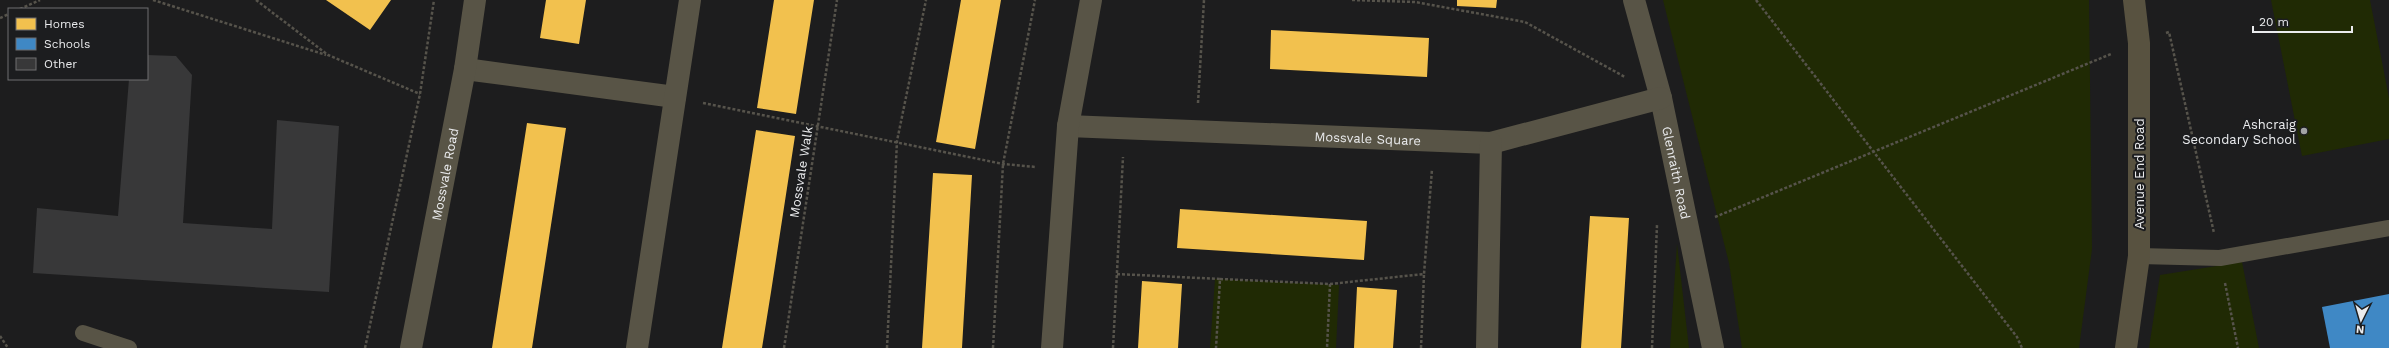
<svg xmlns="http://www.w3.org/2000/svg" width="2389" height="348" font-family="'Work Sans',sans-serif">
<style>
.green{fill:#202a04}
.homes{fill:#f2c14e}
.schools{fill:#3f88c5}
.building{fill:#383839}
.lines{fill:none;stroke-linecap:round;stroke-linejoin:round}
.path{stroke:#56534b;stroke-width:2.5;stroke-dasharray:3 2;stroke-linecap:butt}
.lane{stroke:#585446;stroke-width:16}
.street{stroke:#585446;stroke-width:22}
.secondary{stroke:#585240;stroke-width:22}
.poi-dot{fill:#a2a3a5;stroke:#1c1d1f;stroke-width:1.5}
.labels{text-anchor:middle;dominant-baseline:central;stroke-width:4;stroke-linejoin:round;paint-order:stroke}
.poi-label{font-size:13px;fill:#eaebed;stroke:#1c1d1f;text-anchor:end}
.street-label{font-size:13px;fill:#eaebed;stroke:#1c1d1f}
</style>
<rect width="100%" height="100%" fill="#1d1d1e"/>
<path class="green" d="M 1663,0 L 2089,0 L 2092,249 L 2079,348 L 1742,348 L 1729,263 Z
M 2271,0 L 2370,0 L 2389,98 L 2389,139 L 2302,156 Z
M 1677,244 L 1689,348 L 1670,348 Z
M 2242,262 L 2259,348 L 2149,348 L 2160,275 Z
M 1215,279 L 1339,285 L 1336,348 L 1210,348 Z"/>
<path class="homes" d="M 326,0 L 391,0 L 370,30 Z
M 546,0 L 586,0 L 579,44 L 540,38 Z
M 774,0 L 814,0 L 796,114 L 757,108 Z
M 961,0 L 1001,0 L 975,149 L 936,142 Z
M 1457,0 L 1497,0 L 1496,8 L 1457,6 Z
M 1271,30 L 1429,38 L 1427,77 L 1270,69 Z
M 527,123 L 566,128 L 532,348 L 492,348 Z
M 756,130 L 795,136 L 771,292 L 762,348 L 722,348 Z
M 933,173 L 972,175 L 962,348 L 922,348 Z
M 1180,209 L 1367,221 L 1364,260 L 1177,248 Z
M 1590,216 L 1629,218 L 1621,348 L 1581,348 Z
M 1142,281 L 1182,284 L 1178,348 L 1138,348 Z
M 1357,287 L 1397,290 L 1393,348 L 1354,348 Z"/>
<path class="schools" d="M 2389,294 L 2389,348 L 2330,348 L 2322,307 Z"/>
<path class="building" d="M 147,55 L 176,56 L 192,75 L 183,223 L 272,229 L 277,120 L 339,126 L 329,292 L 33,273 L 37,208 L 118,216 L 129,79 L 147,79 Z"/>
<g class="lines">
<path class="path" d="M 153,0 L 326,55
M 256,0 L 328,55 L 420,94
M 1352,0 L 1415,2 L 1525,22 L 1625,77
M 1756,0 L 2017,337 L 2022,348
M 20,9 L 40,0
M 0,18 L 9,14
M 2166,33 L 2169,32 L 2214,233
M 703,103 L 1003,164 L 1036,167
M 1198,103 L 1204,0
M 1715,217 L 2111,54
M 1117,274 L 1220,279 L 1216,348
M 1220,279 L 1330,284 L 1327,348
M 2225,283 L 2238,348
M 1330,284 L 1424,274 L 1432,169
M 0,336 L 8,348
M 365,348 L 420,94 L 434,0
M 784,348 L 837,0
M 887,348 L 897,141 L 926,0
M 993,348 L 1003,164 L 1035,0
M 1113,348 L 1123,157
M 1421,348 L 1424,274
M 1652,348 L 1657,225"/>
<path class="lane" d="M 2139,256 L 2220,258 L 2389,228
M 83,333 L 129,348"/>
<g class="street">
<path id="s1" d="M 1634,0 L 1661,98 L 1713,348"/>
<path d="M 465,69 L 675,97"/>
<path id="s2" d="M 1068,126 L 1491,143 L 1661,98"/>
<path id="s3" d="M 411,348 L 465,69 L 475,0"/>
<path d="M 637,348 L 690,0"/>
<path d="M 1052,348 L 1068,126 L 1091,0"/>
<path d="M 1487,348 L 1491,143"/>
</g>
<path class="secondary" d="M 2126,348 L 2139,256 L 2139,43 L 2134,0"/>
</g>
<circle class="poi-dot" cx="2304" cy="131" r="4"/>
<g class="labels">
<g class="poi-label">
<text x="2296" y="124">Ashcraig<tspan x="2296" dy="15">Secondary School</tspan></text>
</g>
<g class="street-label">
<text stroke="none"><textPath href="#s2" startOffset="300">Mossvale Square</textPath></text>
<text transform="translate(801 172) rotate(-81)">Mossvale Walk</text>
<text stroke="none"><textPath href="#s1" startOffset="178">Glenraith Road</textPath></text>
<text stroke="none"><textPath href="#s3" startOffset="177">Mossvale Road</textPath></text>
<text transform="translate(2139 174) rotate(-90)">Avenue End Road</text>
</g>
</g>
<rect x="8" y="8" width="140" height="72" fill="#1c1d1f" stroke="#6e6f71"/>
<rect x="16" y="18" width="20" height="12" fill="#f2c14e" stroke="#6e6f71"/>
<text x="44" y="28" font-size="12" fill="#eaebed">Homes</text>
<rect x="16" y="38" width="20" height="12" fill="#3f88c5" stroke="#6e6f71"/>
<text x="44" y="48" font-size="12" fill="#eaebed">Schools</text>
<rect x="16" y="58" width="20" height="12" fill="#383839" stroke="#6e6f71"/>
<text x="44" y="68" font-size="12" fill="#eaebed">Other</text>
<g transform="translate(2361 320) rotate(185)" stroke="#1c1d1f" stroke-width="3" paint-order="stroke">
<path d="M0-3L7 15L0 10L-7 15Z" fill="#eaebed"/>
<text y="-6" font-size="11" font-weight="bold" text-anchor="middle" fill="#eaebed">N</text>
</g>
<path d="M2253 26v6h99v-6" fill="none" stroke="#eaebed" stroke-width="2"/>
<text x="2259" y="26" font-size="12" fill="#eaebed" stroke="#1c1d1f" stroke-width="3" paint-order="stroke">20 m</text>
</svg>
